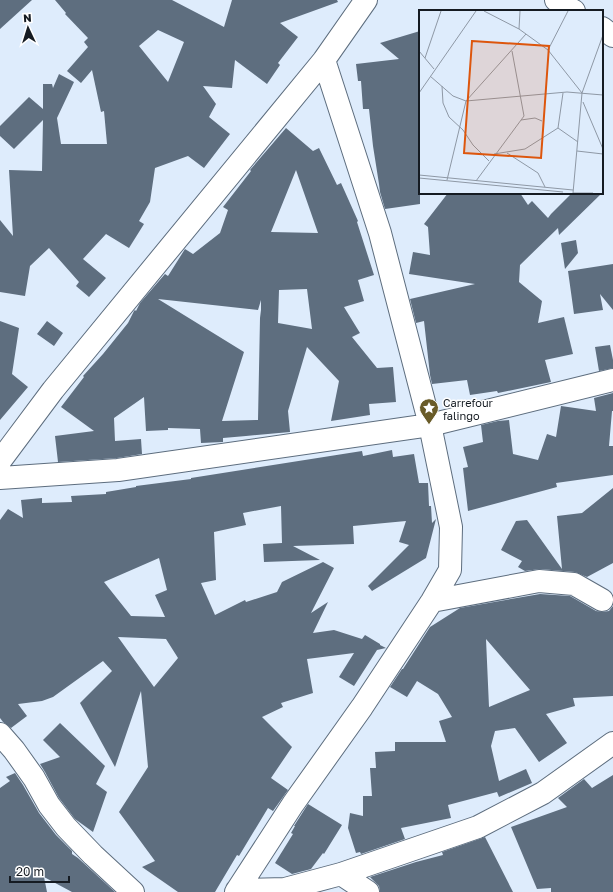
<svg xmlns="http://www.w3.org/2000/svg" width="613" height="892" font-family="'Golos Text',sans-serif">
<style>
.building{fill:#5e6e7f;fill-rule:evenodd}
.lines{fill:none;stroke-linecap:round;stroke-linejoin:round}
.minor-casing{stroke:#5d6d7e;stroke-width:24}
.minor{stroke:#fff;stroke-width:22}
.labels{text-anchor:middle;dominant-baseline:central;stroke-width:3;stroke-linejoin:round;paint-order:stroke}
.poi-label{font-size:11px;fill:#151b22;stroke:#fff;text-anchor:start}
.inset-road{fill:none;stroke:#8e98a5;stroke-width:1}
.view{fill:#dd560d;fill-opacity:0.15;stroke:#dd560d;stroke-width:2}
.inset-edge{fill:none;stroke:#151b22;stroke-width:2}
</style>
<rect width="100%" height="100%" fill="#deecfc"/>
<path class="building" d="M 0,0 L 32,0 L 0,29 Z
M 55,0 L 172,0 L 224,27 L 232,0 L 337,0 L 338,2 L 280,23 L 298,37 L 278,63 L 280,65 L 267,84 L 235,60 L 232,88 L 203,86 L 216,104 L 209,117 L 230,134 L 204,168 L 188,156 L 155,168 L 150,202 L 139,221 L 144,224 L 129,248 L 106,234 L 83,259 L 106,278 L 89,297 L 76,286 L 79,282 L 49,248 L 30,266 L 25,296 L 0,292 L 0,220 L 13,236 L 9,170 L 42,171 L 43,120 L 14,149 L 0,136 L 0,126 L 29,97 L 43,109 L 43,84 L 52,84 L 53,88 L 59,74 L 74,82 L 57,118 L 61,144 L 107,144 L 104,111 L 101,112 L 92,70 L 81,83 L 67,71 L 88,47 L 84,42 L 88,38 L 65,14 L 66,13 ZM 158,30 L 184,42 L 168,82 L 139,46 Z
M 420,31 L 420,204 L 385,209 L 380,192 L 379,184 L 373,146 L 369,109 L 363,109 L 361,81 L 358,81 L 356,64 L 399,59 L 380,43 Z
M 286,128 L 313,151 L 319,148 L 337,185 L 341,183 L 358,221 L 357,222 L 374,275 L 358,280 L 364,301 L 344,307 L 360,333 L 352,337 L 377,368 L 393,367 L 396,402 L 369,404 L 370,415 L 331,421 L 339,381 L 307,347 L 288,411 L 290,432 L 246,436 L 223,438 L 223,442 L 201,443 L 200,429 L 168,428 L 168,430 L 146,431 L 144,397 L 114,418 L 115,441 L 141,439 L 142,454 L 117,458 L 58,462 L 55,436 L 94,431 L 61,407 L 84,377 L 83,376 L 103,354 L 128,323 L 134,311 L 135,310 L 136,311 L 140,303 L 165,274 L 168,276 L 185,249 L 193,254 L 220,233 L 228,210 L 223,207 L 251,171 L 250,170 ZM 296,170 L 318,233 L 271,232 ZM 307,289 L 312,329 L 278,323 L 279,290 ZM 158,299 L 258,310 L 261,300 L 261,310 L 260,318 L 258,420 L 222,421 L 244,352 Z
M 448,193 L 520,193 L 528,205 L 532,201 L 548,218 L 551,214 L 572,193 L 602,193 L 559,235 L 558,228 L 520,265 L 519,282 L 542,301 L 538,323 L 564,317 L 573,354 L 545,360 L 551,382 L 498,393 L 497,391 L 470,395 L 467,380 L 432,384 L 430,375 L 424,321 L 416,323 L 410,299 L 475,284 L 409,274 L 413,252 L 430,255 L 428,227 L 424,224 Z
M 576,240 L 578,253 L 565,269 L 561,243 Z
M 613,264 L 613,310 L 600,294 L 603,310 L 574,314 L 568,271 Z
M 0,321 L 19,328 L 12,374 L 28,387 L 0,420 Z
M 47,321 L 63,333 L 54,346 L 37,334 Z
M 610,345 L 613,360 L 613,368 L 599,371 L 595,347 Z
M 613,393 L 613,411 L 612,411 L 609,446 L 613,446 L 613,475 L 556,483 L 557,487 L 468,511 L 463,468 L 468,467 L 463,447 L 483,442 L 481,425 L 498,421 L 509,420 L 513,454 L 538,460 L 547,434 L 556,437 L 561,406 L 596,411 L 594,398 Z
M 392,450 L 393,457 L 414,454 L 419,483 L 428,483 L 429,506 L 431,506 L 432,523 L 436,519 L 426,558 L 372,591 L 368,586 L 409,545 L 399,542 L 406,521 L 353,526 L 354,544 L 293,546 L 320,560 L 264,562 L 263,544 L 282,543 L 281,506 L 243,513 L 246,525 L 214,532 L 216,580 L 201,583 L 215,615 L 245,600 L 246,602 L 277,592 L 282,582 L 323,562 L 334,568 L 311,613 L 328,602 L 313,633 L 334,630 L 362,639 L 365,635 L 380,644 L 380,645 L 386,648 L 377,650 L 354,686 L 339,677 L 354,653 L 307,659 L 313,693 L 281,703 L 283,707 L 262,717 L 292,747 L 271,778 L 288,790 L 273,811 L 268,808 L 239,856 L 237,855 L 215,892 L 178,892 L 142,867 L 155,861 L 119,812 L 148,767 L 141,691 L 115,767 L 80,703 L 112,671 L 103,661 L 53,697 L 42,701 L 18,704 L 27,716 L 11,728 L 3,722 L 0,718 L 0,520 L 8,509 L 23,518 L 21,500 L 42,498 L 42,503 L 72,502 L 71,496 L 106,494 L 106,492 L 136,487 L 136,486 L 191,479 L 191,478 L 362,451 L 363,456 ZM 159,558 L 167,590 L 155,595 L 165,617 L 131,616 L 104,582 ZM 118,637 L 166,639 L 178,658 L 154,687 Z
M 613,488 L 613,563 L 587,577 L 575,572 L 540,569 L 525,571 L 518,567 L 522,561 L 501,550 L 516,521 L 527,520 L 562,569 L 557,516 L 582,513 Z
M 540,594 L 570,596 L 596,611 L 602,612 L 609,611 L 613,606 L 613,696 L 573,698 L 575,706 L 546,714 L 567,743 L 539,762 L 515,728 L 495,731 L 491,746 L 499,781 L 526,769 L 532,783 L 499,797 L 497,792 L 448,805 L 451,818 L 401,828 L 405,839 L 361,854 L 360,852 L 356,853 L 348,828 L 350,813 L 363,816 L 363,796 L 372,796 L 370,768 L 376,768 L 375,752 L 395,751 L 395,742 L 446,742 L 439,721 L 452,717 L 438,694 L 417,681 L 407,697 L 390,687 L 402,669 L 403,669 L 430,627 L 460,608 ZM 486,639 L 530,690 L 489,707 Z
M 60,723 L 105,766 L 96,784 L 107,792 L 93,832 L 75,819 L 59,798 L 45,772 L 40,764 L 60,757 L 43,740 Z
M 15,773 L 23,785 L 39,813 L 56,835 L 72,851 L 72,854 L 78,858 L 115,892 L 72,892 L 44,877 L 47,892 L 0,892 L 0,788 L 10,781 L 6,777 Z
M 613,775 L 613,892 L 551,892 L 551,888 L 537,889 L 511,827 L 567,807 L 558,798 L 584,779 L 592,788 Z
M 308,804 L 342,825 L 324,854 L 323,853 L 311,869 L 292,874 L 275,863 L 293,834 L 291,833 L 295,826 L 294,826 Z
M 485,837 L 513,892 L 380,892 L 379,886 L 370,877 L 416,862 L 443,855 L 442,852 Z"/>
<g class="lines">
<g class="minor-casing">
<path id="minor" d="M 556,0 L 574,11
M 602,28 L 613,36
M 0,461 L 53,390 L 324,60 L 366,0
M 0,478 L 118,470 L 430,425 L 613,380
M 432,601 L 539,581 L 574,584 L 602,600
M 0,734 L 14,750 L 34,778 L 49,805 L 66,827 L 93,855 L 133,892
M 341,874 L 368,892
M 237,890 L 285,889 L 341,874 L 478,827 L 543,793 L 613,743
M 236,892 L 293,804 L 362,707 L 432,601 L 450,570 L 451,527 L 430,425 L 380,233 L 324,60"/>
</g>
<use href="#minor" class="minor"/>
</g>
<defs>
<g id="sight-pin" transform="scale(1)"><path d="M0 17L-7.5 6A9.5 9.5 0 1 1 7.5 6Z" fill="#695b28" stroke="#fff"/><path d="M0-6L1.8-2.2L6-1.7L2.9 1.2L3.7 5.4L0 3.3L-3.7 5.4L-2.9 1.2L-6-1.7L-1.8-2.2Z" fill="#fff"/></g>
</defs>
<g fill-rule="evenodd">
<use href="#sight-pin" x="429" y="408"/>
</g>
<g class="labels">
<g class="poi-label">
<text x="443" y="402">Carrefour<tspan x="443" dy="13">falingo</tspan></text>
</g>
</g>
<g transform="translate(419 10)">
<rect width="184" height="184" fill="#deecfc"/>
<path class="inset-road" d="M 65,1 L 100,19 L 129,40 L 163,83M 100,19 L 101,1M 129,40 L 149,1M 0,41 L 15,59M 6,48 L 22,1M 11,66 L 34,86 L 47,91 L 148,82 L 184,85M 23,76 L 24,93 L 30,107 L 44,120 L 54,135 L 70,151M 0,83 L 57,1M 144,83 L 139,118 L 159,132M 164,92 L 184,139M 102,110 L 116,108 L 123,111M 158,141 L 184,144M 88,143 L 119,163 L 126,177M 75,144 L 106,139 L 139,118M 0,165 L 154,180M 0,168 L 144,182M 28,170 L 47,91 L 107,24M 57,171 L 105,106 L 93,41M 154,183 L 174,183M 154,183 L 163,83 L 184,25"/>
<path class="view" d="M 53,31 L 130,36 L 122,148 L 45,143 Z"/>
<rect width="184" height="184" class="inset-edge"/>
</g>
<g transform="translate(28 28) rotate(356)" stroke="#ffffff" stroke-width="3" paint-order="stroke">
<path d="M0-3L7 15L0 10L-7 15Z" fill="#151b22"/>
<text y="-6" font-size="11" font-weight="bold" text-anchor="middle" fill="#151b22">N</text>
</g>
<path d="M10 876v6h59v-6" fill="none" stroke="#151b22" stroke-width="2"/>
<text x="16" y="876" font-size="12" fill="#151b22" stroke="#ffffff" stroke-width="3" paint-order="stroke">20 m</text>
</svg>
